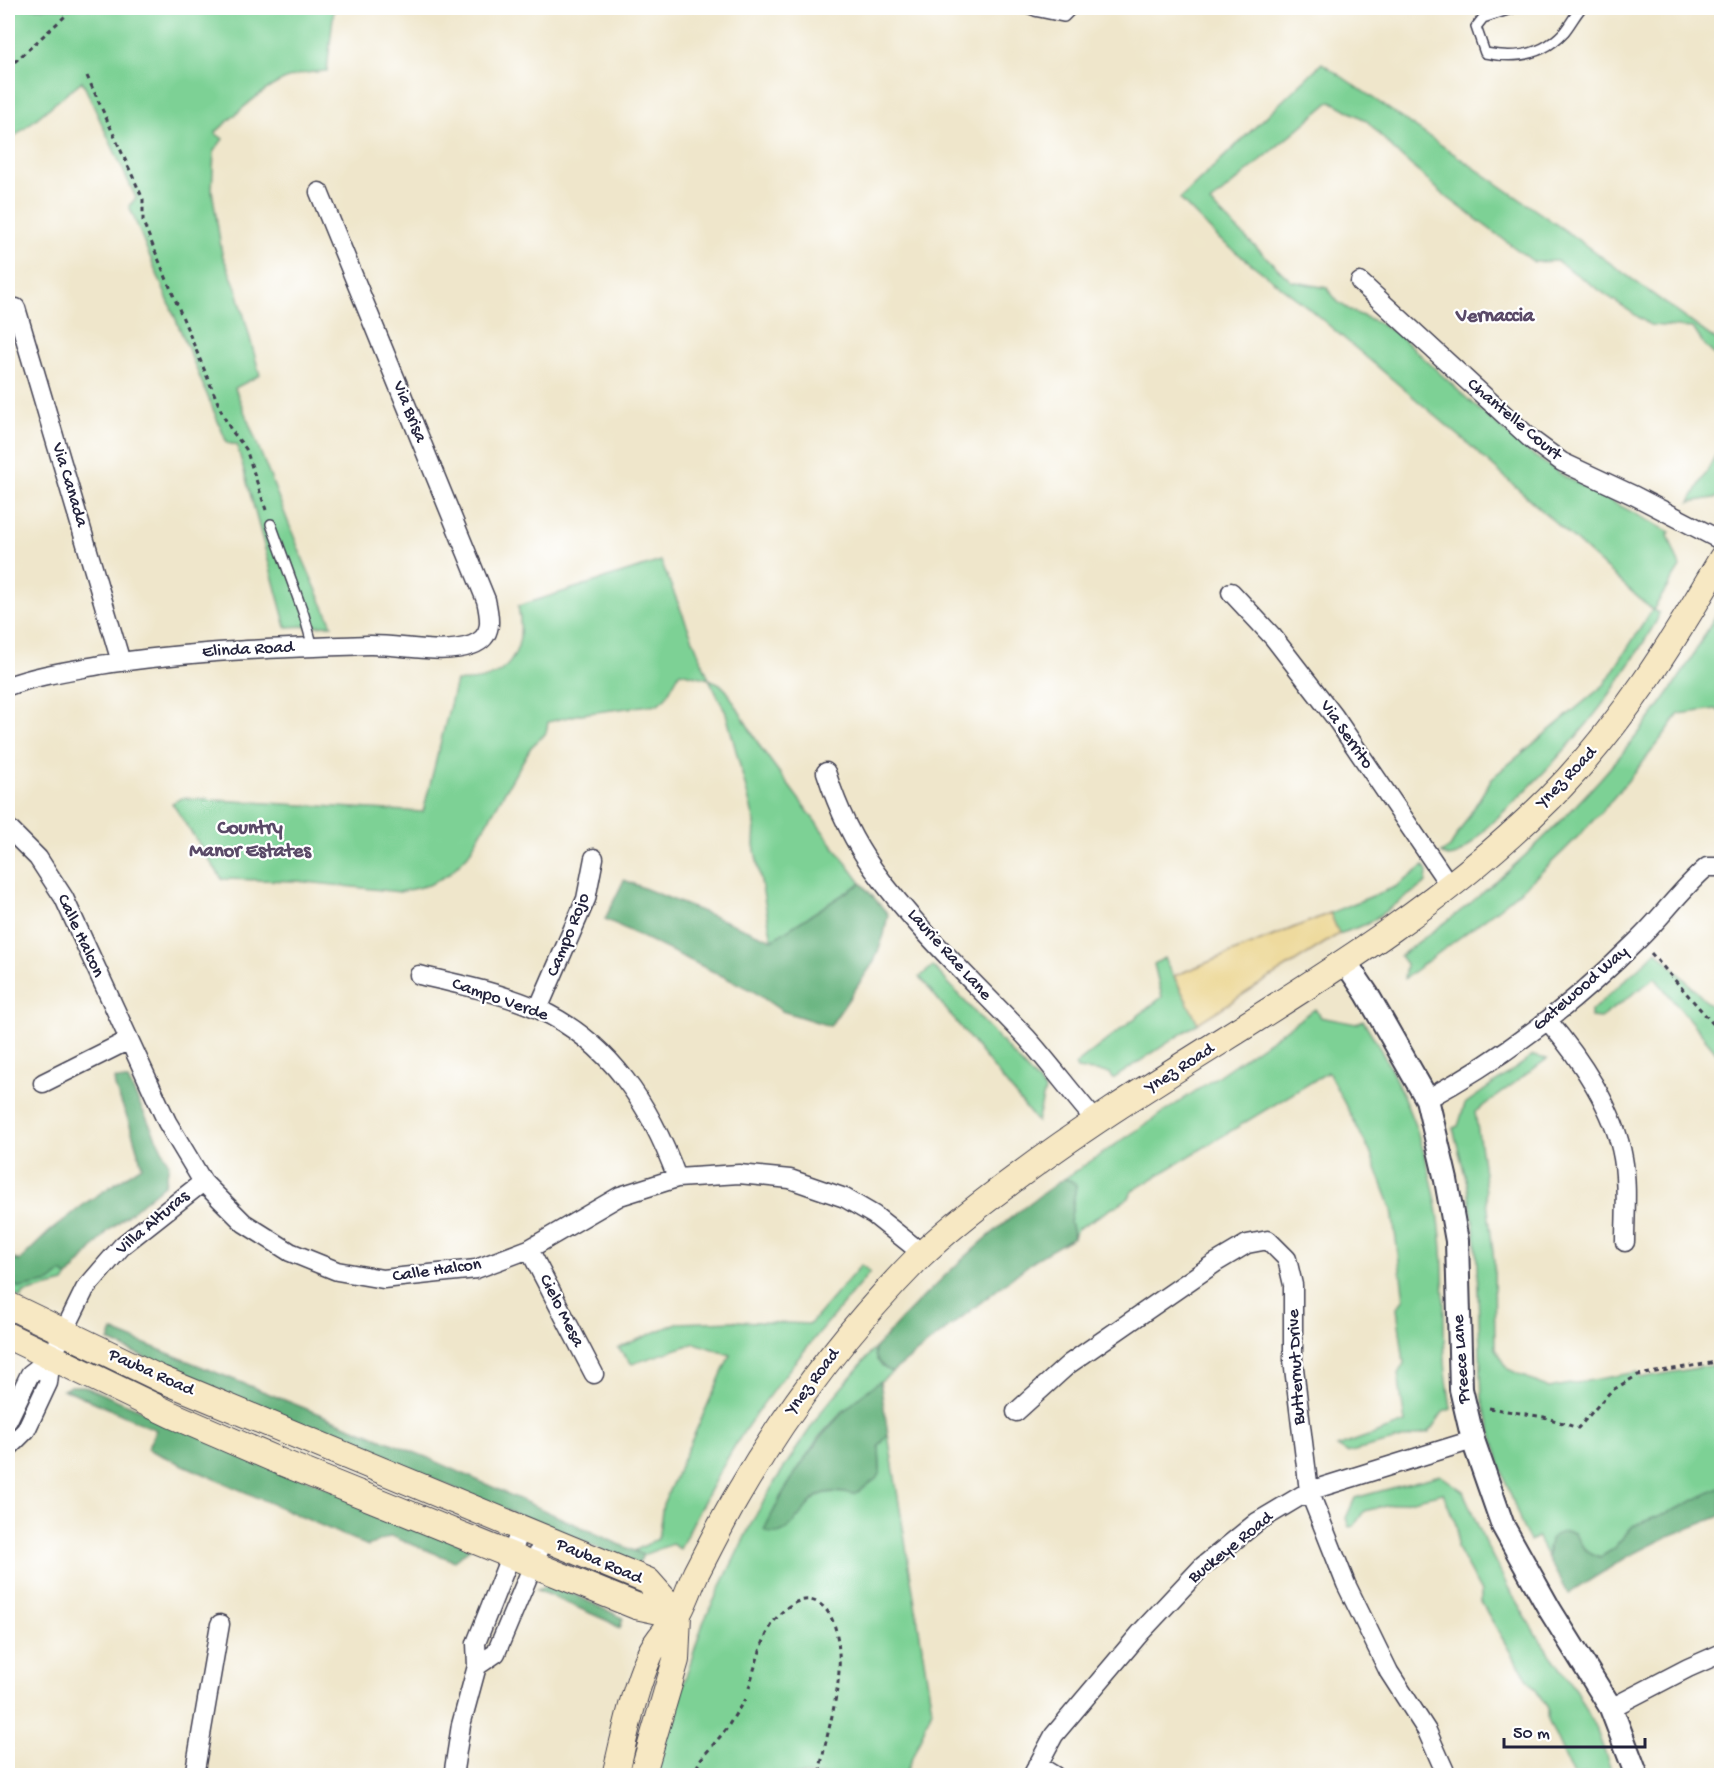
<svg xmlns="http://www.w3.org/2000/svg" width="1729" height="1783" font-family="'Gochi Hand',sans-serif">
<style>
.green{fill:#7dd195;stroke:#507a68;stroke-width:1.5}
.forest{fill:#66b37e;stroke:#446a5c;stroke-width:1.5}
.sand{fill:#eeda9e;stroke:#887e6c;stroke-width:1.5}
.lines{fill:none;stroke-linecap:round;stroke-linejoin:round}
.service-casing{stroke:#413f51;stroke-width:12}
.minor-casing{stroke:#413f51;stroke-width:21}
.tertiary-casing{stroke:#413f51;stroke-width:26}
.secondary-casing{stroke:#413f51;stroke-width:28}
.path{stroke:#413f51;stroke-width:3;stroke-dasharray:4.5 4.5;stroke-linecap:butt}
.service{stroke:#fff;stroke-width:9}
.minor{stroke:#fff;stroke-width:18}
.tertiary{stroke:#fff;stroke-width:22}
.secondary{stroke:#f7e8c3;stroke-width:26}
.labels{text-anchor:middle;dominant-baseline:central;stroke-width:4.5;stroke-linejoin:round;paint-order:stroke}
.street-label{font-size:18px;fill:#22223b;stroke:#fff}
.neighbourhood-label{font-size:20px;font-weight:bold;fill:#5a4a68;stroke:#fff}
</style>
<rect width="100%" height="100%" fill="#fff"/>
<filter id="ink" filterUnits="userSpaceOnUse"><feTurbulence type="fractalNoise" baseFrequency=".0167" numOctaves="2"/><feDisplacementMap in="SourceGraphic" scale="12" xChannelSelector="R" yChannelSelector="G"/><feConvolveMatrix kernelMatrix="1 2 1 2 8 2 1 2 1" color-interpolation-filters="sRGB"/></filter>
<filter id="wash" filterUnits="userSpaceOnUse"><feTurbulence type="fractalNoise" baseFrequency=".008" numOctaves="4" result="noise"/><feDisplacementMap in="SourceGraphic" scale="24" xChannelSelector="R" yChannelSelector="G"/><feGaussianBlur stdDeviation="1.35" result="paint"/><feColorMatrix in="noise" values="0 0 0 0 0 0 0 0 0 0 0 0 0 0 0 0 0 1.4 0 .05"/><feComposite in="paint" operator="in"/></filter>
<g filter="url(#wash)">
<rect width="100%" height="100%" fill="#efe6cb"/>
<path class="green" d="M 8,8 L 334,8 L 327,71 C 313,72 299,73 286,79 C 261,89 235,115 215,133 L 223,139 L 214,151 L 212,190 L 222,254 L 237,290 L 260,375 L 235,388 L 302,557 L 332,625 L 286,627 L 237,445 L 227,443 L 129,206 L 136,198 L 82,81 L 8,142 Z
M 1322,63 L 1566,231 L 1721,344 L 1721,361 L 1704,345 L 1693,328 L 1650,325 L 1557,261 L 1534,262 L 1444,195 L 1395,151 L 1367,121 L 1331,101 L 1210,203 L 1291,281 L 1327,288 L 1338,302 L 1353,312 L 1377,322 L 1399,335 L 1475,406 L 1530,453 L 1564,476 L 1670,532 L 1668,535 L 1680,567 L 1653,610 L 1659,613 L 1657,620 C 1640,649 1622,677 1602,705 C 1568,750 1527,791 1485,829 C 1476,838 1466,852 1454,856 C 1448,858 1446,856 1441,853 L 1450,847 L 1492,778 L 1604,685 L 1652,610 L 1464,440 L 1306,306 L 1219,239 L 1180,199 Z
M 1721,445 L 1721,494 L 1720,497 L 1690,502 Z
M 661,561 L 709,679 L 720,684 L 727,691 L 761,748 L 861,883 L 772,940 L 754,845 L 755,823 L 726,713 L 709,679 L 680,672 L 666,697 L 658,704 L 581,714 L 548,722 L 546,733 L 531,747 L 468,855 L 449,874 L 429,885 L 400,892 L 297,881 L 222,879 L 172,803 L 182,798 L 423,812 L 456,681 C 506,684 528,654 518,606 Z
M 1721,606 L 1721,713 L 1716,709 L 1679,714 C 1628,786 1569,853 1499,908 C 1468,932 1435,955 1404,979 L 1406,964 L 1400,956 C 1424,937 1450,920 1473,901 C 1548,839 1619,765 1675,684 C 1692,659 1706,632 1721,606 Z
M 1424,866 L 1427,872 L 1426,883 L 1367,924 L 1339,934 L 1330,913 L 1395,887 Z
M 1657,951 L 1721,1017 L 1721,1058 L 1655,978 L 1600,1018 L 1591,1017 L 1591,1011 Z
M 1164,958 L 1198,1023 L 1113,1079 L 1110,1073 L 1077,1069 L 1075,1065 L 1162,997 L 1154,964 Z
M 933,966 L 1045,1090 L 1037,1122 L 920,977 Z
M 1315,1009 L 1320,1017 L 1356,1024 L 1363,1020 C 1403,1082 1434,1163 1441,1237 C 1445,1277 1443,1319 1445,1360 C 1446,1376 1449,1393 1451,1409 L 1443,1412 L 1429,1432 L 1347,1453 L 1337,1447 L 1405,1423 L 1398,1374 L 1404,1363 L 1397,1308 L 1404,1299 L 1392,1210 L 1370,1152 L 1328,1072 L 1132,1191 L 1129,1198 L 1077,1229 L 1074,1237 L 1070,1223 L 1076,1185 L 1070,1180 L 1064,1179 L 1212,1080 Z
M 1533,1056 L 1547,1059 L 1475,1112 L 1482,1157 L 1494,1261 L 1495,1348 L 1508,1369 L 1548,1388 L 1637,1372 L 1640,1378 L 1721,1364 L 1721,1485 L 1718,1489 L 1674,1510 L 1633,1526 L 1612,1550 L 1600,1557 C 1586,1554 1581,1545 1574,1533 L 1548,1548 L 1548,1558 L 1537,1537 L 1530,1541 L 1523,1528 L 1504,1477 L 1482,1399 L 1476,1242 L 1468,1187 L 1453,1128 L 1458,1126 L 1465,1104 Z
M 861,1265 L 870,1272 C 823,1329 773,1384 734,1447 C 714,1480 697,1514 680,1549 L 672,1544 L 643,1555 L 634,1551 L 658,1539 L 663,1504 L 730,1355 L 695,1343 L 632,1364 L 618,1348 L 677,1323 L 735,1321 L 810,1324 Z
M 62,1272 L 68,1277 L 64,1283 L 24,1293 L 21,1298 L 8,1292 L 8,1281 L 20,1288 Z
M 875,1348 C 873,1360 882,1366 892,1372 L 842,1412 L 819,1437 L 779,1499 L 794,1522 C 816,1493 818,1490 855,1494 L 880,1472 L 879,1446 L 888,1434 L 932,1710 L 905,1775 L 654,1776 L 703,1623 L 752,1522 L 776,1480 L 821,1412 Z
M 1440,1475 L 1463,1491 L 1485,1542 L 1509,1589 L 1535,1633 L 1577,1691 L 1597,1731 L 1613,1775 L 1573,1775 L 1548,1720 L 1548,1708 L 1512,1655 L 1481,1602 L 1481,1592 L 1457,1548 L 1457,1527 L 1443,1493 L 1364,1511 L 1354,1526 L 1349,1527 L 1346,1518 L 1355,1498 Z"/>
<path class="forest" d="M 624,880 L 772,940 L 861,883 L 888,914 L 884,935 L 874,962 L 830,1026 L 782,1011 L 753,991 L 605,919 Z
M 114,1079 L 128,1080 L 169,1164 L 165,1184 L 107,1232 L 68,1277 L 62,1272 L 50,1282 L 20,1288 L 8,1281 L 8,1255 L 19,1261 L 49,1232 L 87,1202 L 142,1166 L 129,1122 L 115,1087 Z
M 1063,1179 L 1070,1180 L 1076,1185 L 1070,1223 L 1074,1237 L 1036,1259 L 892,1372 C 882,1367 873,1360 875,1348 C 932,1285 994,1226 1063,1179 Z
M 113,1331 L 426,1457 L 643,1555 L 638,1565 L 190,1378 L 109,1341 Z
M 880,1381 L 888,1434 L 879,1446 L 880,1472 L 876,1479 L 855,1494 C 843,1493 829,1489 818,1496 C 802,1506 787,1545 764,1530 C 793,1471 826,1420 880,1381 Z
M 71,1386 L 83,1386 L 472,1547 L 454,1561 L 391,1536 L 368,1546 L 147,1449 L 156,1430 L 72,1392 L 63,1390 Z
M 1721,1485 L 1721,1516 L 1669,1536 L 1627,1557 L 1568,1594 L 1548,1558 L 1550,1539 C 1559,1532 1564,1531 1574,1533 C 1581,1545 1586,1554 1601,1557 L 1612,1550 L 1633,1526 L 1674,1510 L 1717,1489 Z
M 547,1585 L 559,1587 L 623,1618 L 620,1628 L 608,1621 L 537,1590 Z"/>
<path class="sand" d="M 1330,913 L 1339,934 L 1198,1023 L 1174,976 Z"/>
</g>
<g filter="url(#ink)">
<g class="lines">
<g class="service-casing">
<path id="service" d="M 1027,8 L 1035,11 L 1064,17 L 1073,8
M 1514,8 L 1483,18 L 1476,27 L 1485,53 C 1514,59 1543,55 1564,32 C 1570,25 1575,15 1581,8
M 271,524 L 304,615 L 313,647"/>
</g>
<g class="minor-casing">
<path id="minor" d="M 1360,282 L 1532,440 L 1562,462 L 1635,496 L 1722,541
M 16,308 L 121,662
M 1231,592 L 1273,637 L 1334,716 L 1450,886
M 8,686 C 38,675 68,671 100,665 C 189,651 278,648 368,645 C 400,644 442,656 472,645 C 494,637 490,618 486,600 L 319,192
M 826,772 C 837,806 852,840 874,870 C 918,931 975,983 1027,1038 C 1051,1065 1073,1095 1097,1122
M 8,828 L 38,858 L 64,898 L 167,1122 L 203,1182 L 244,1223 L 290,1252 L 337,1271 L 383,1279 L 476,1269 L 529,1249 L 620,1196 L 677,1178 L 739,1174 L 790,1179 L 845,1198 L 874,1215 L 923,1254
M 419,975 C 459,984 501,993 538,1009 C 610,1042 651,1106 677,1178
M 538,1009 L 586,899 L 594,858
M 1548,1021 C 1579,1057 1615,1110 1623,1158 C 1628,1185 1625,1215 1625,1242
M 43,1083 L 129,1040
M 1427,1099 C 1505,1057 1575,1003 1638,940 C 1662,917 1681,889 1707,867 L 1722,867
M 529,1249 L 594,1374
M 1016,1412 L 1069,1364 L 1215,1263 L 1247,1244 L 1268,1240 L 1287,1259 L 1293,1285 L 1293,1360 L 1309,1491 L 1346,1584 L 1389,1672 L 1427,1731 L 1447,1776
M 8,1420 L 30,1374 L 51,1358
M 8,1448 L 26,1430 L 48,1383 L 51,1358 L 85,1289 L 123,1245 L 203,1182
M 477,1666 L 496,1653 L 544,1539
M 1611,1708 L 1688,1668 L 1722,1653
M 1037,1765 L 1055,1776
M 194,1776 L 220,1624
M 453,1776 L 461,1725 L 477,1666 L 476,1643 L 521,1529
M 1032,1776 L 1054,1735 L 1142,1631 L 1203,1566 L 1257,1522 L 1309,1491 L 1473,1440"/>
</g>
<g class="tertiary-casing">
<path id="tertiary" d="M 1346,963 L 1367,994 L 1427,1099 L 1446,1180 L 1457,1241 L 1461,1389 L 1473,1440 L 1503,1526 L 1550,1610 L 1611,1708 L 1637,1776"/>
</g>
<g class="secondary-casing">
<path id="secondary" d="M 8,1305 L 161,1379 L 648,1581 L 678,1615
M 8,1336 L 172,1415 L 281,1462 L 636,1606 L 678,1615
M 615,1776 C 625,1735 633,1692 650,1654 C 657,1638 671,1627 679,1612 C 686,1599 690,1586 696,1573 C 709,1548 722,1522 736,1498 C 787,1409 848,1329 920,1256 C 944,1233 978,1206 1005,1186 C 1183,1050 1389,959 1550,798 C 1621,726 1671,645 1722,558
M 642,1776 L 676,1660 L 678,1615"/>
</g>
<path class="path" d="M 8,68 L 74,8
M 87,76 L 143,199 L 143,222 L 223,415 L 231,430 L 246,449 L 267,513
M 1651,953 L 1722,1034
M 1489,1408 L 1544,1417 L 1578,1428 L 1611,1391 L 1638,1375 L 1722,1361
M 749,1688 C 754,1669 763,1636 775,1620 C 800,1587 830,1596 837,1636 C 846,1683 826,1730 819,1776
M 693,1776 L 700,1760 L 725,1731 L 745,1699"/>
<use href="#service" class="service"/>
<use href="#minor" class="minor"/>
<use href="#tertiary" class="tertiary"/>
<use href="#secondary" class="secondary"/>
</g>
</g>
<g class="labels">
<g class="street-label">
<text transform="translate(409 412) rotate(68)">Via Brisa</text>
<text transform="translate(1514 420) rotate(40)">Chantelle Court</text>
<text transform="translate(69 485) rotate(73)">Via Canada</text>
<text transform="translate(248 650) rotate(-3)">Elinda Road</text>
<text transform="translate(1346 735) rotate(55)">Via Serrito</text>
<text transform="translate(1567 778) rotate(-46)">Ynez Road</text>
<text transform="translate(569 935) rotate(-68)">Campo Rojo</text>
<text transform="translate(80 936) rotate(65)">Calle Halcon</text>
<text transform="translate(949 955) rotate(48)">Laurie Rae Lane</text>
<text transform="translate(1581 989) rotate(-41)">Gatewood Way</text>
<text transform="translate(500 1000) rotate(19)">Campo Verde</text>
<text transform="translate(1180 1069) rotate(-33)">Ynez Road</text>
<text transform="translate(153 1223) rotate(-40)">Villa Alturas</text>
<text transform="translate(437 1271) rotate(-8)">Calle Halcon</text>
<text transform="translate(561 1311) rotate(63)">Cielo Mesa</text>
<text transform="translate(1462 1359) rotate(-94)">Preece Lane</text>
<text transform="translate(1297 1367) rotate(-93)">Butternut Drive</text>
<text transform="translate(151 1373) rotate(24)">Pauba Road</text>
<text transform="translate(813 1382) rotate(-53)">Ynez Road</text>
<text transform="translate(1231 1548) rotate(-39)">Buckeye Road</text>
<text transform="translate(599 1562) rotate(23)">Pauba Road</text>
</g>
<g class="neighbourhood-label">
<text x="1495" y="317">Vernaccia</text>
<text x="250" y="829">Country<tspan x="250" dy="23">Manor Estates</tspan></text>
</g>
</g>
<rect width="1729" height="1783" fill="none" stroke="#fff" stroke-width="30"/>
<path d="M1504 1738v9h141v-9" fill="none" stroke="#22223b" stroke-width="3"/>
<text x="1513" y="1738" font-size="18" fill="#22223b" stroke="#ffffff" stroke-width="4.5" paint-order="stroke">50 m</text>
</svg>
